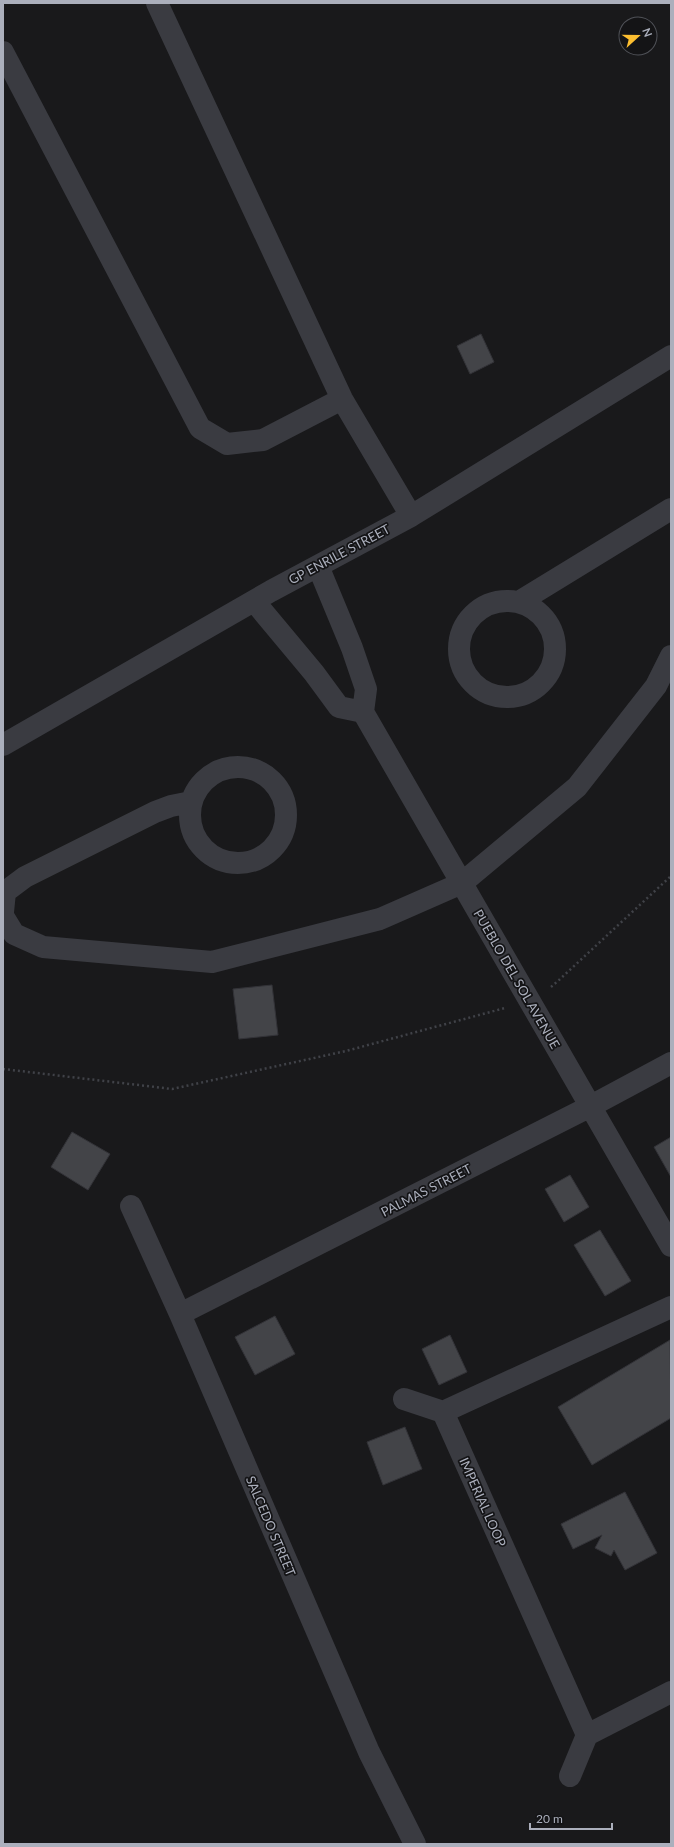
<svg xmlns="http://www.w3.org/2000/svg" width="674" height="1847" font-family="Lato,sans-serif">
<style>
.building{fill:#434448;stroke:#333338}
.lines{fill:none;stroke-linecap:round;stroke-linejoin:round}
.path{stroke:#404248;stroke-width:2.5;stroke-dasharray:2 3;stroke-linecap:butt}
.minor{stroke:#3a3b41;stroke-width:22}
.labels{text-anchor:middle;dominant-baseline:central;stroke-width:3.5;stroke-linejoin:round;paint-order:stroke}
.street-label{font-size:13px;fill:#abafbc;stroke:#141416}
</style>
<rect width="100%" height="100%" fill="#19191b"/>
<path class="building" d="M 481,334 L 494,362 L 470,374 L 457,346 Z
M 272,985 L 278,1035 L 239,1039 L 233,989 Z
M 72,1132 L 110,1154 L 88,1190 L 51,1167 Z
M 671,1137 L 671,1177 L 654,1147 Z
M 570,1175 L 589,1207 L 564,1222 L 545,1189 Z
M 600,1230 L 631,1281 L 605,1296 L 574,1245 Z
M 275,1316 L 295,1354 L 255,1375 L 235,1337 Z
M 450,1335 L 467,1372 L 439,1385 L 422,1349 Z
M 670,1340 L 671,1418 L 592,1465 L 558,1407 Z
M 405,1427 L 422,1469 L 383,1485 L 367,1442 Z
M 625,1492 L 657,1553 L 625,1570 L 614,1550 L 611,1556 L 595,1548 L 602,1535 L 573,1549 L 561,1524 Z"/>
<g class="lines">
<path class="path" d="M 551,987 L 559,980 L 671,876
M 3,1069 L 172,1089 L 346,1051 L 505,1008"/>
<path class="minor" d="M 157,3 L 342,399 L 411,516
M 3,52 L 200,428 L 227,444 L 263,440 L 342,399
M 318,566 L 352,648 L 366,689 L 363,712 L 671,1246
M 254,601 L 314,673 L 339,707 L 363,712
M459 649a48 48 0 1 1 96 0a48 48 0 1 1-96 0Z
M 519,602 L 671,509
M 3,745 L 271,591 L 411,516 L 671,356
M190 815a48 48 0 1 1 96 0a48 48 0 1 1-96 0Z
M 3,912 L 5,892 L 25,877 L 155,812 L 171,806 L 191,802
M 3,916 L 14,934 L 43,947 L 212,962 L 380,919 L 462,883 L 577,787 L 656,686 L 671,656
M 131,1206 L 180,1314 L 369,1752 L 415,1844
M 180,1314 L 591,1106 L 671,1063
M 404,1399 L 443,1412
M 443,1412 L 587,1735
M 443,1412 L 671,1307
M 587,1735 L 671,1692
M 570,1776 L 587,1735"/>
</g>
<g class="labels">
<g class="street-label">
<text transform="translate(339 554) rotate(-28)">GP ENRILE STREET</text>
<text transform="translate(517 979) rotate(60)">PUEBLO DEL SOL AVENUE</text>
<text transform="translate(426 1190) rotate(-27)">PALMAS STREET</text>
<text transform="translate(483 1502) rotate(66)">IMPERIAL LOOP</text>
<text transform="translate(271 1526) rotate(67)">SALCEDO STREET</text>
</g>
</g>
<rect width="674" height="1847" fill="none" stroke="#abafbc" stroke-width="8"/>
<g transform="translate(638 36) rotate(69)"><circle r="19" fill="#141416" stroke="#505258"/>
<path d="M0-3L7 15L0 10L-7 15Z" fill="#fcbe30"/>
<text y="-6" font-size="11" font-weight="bold" text-anchor="middle" fill="#abafbc">N</text>
</g>
<path d="M530 1823v6h82v-6" fill="none" stroke="#abafbc" stroke-width="2"/>
<text x="536" y="1823" font-size="12" fill="#abafbc" stroke="#141416" stroke-width="3" paint-order="stroke">20 m</text>
</svg>
